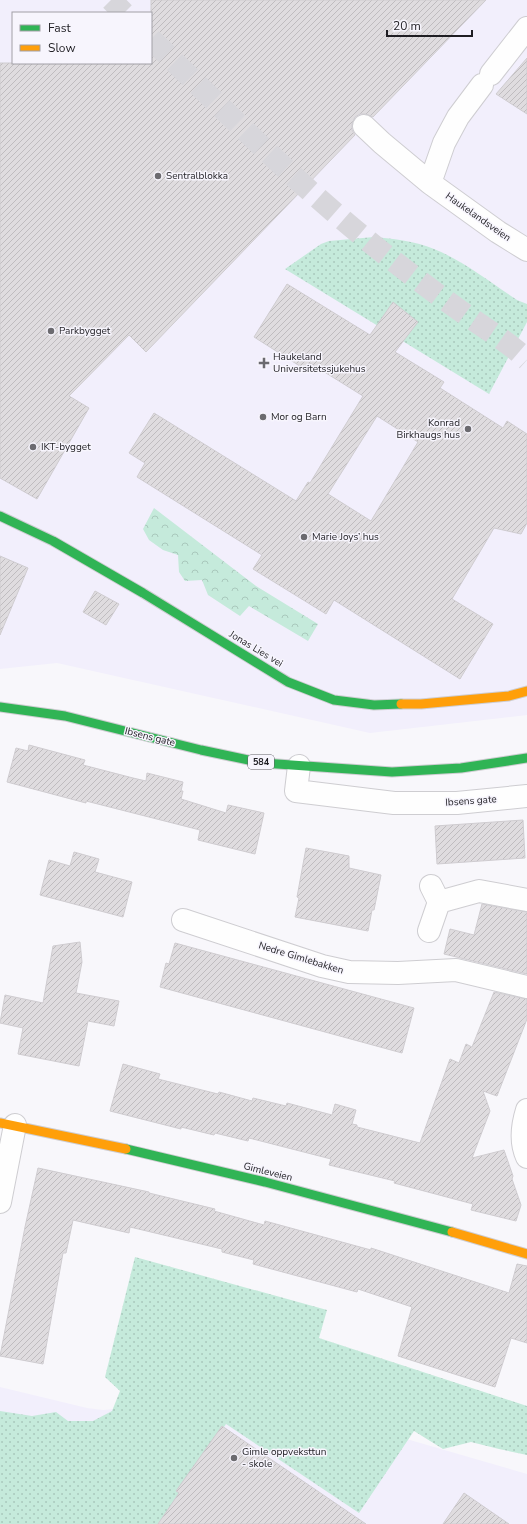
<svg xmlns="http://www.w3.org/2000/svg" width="527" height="1524" font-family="'Nunito Sans',sans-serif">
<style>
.built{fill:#f2effc;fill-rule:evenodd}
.grass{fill:url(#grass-dots)}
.park{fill:url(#park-crowns)}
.building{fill:url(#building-hatch);stroke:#cfccd0;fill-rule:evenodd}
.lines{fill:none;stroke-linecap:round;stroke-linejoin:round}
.primary-tunnel{stroke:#d7d6db;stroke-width:22;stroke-dasharray:22 11;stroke-linecap:butt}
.street-casing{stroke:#cecdd1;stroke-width:24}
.fast-casing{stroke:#cecdd1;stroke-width:11}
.slow-casing{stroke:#cecdd1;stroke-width:11}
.street{stroke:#fefefe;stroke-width:22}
.fast{stroke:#30b455;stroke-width:9}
.slow{stroke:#ff9f0a;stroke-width:9}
.poi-dot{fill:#6b6a6f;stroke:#f7f5fd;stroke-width:1.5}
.labels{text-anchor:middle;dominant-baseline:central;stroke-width:3;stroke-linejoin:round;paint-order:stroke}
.shield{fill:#f7f5fd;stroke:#605e64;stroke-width:1}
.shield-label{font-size:9px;font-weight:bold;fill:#1f1e23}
.poi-label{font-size:10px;fill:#1f1e23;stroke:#f7f5fd;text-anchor:start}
.street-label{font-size:10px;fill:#1f1e23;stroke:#f7f5fd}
</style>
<defs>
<pattern id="grass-dots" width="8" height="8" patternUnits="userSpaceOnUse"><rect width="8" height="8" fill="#c5eadb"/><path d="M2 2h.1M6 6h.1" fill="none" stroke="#a9c8bc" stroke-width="1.8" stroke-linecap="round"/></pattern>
<pattern id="park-crowns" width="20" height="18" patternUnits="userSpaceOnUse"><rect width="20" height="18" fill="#c5eadb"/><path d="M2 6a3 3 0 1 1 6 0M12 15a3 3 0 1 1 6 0" fill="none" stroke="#a9c8bc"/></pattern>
<pattern id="building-hatch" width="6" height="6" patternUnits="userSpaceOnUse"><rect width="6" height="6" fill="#dfdcdf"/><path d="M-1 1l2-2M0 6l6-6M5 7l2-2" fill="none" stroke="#bfbcbf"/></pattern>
</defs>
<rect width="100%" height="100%" fill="#f8f7fb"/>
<path class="built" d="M 0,0 L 527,0 L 527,715 L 370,733 L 57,663 L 0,669 ZM 13,13 L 151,13 L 151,63 L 13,63 Z
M 0,1387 L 87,1408 L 103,1410 L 114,1409 L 334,1418 L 527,1474 L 527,1524 L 0,1524 Z"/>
<path class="grass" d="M 374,237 C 394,239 415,241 434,249 C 464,261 491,283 517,300 L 527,304 L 527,322 L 489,394 L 285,269 L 321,244 L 329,241 Z
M 135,1257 L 327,1310 L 319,1338 L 527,1406 L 527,1455 L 499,1449 L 471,1442 L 443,1449 L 414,1431 L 359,1513 L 226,1424 L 159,1524 L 0,1524 L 0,1411 L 32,1416 L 56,1412 L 68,1421 L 93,1421 L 112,1411 L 120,1391 L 105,1377 Z"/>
<path class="park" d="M 154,508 L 256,586 L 318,624 L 308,641 L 249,606 L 240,616 L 208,595 L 202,580 L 185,581 L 179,572 L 178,555 L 163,550 L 149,540 L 143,529 Z"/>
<path class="building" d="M 151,0 L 486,0 L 373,117 L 366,114 L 360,114 L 355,117 L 352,124 L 352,130 L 355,135 L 146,352 L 129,335 L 69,396 L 89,408 L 37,499 L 0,478 L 0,63 L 151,63 Z
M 527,58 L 527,114 L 496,94 Z
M 287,284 L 370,335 L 393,302 L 418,322 L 395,352 L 444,382 L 440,388 L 503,428 L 507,421 L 527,434 L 527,523 L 521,534 L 494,528 L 452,599 L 493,624 L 460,679 L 334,600 L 326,614 L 253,569 L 262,555 L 137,477 L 145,463 L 129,453 L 154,413 L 296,501 L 308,482 L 310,483 L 363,396 L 310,363 L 306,370 L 254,337 ZM 377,416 L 418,442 L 371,521 L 328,494 Z
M 0,556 L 28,568 L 0,635 Z
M 95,591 L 119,604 L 106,625 L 83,612 Z
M 29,745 L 85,760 L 83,765 L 133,778 L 146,781 L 147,773 L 183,782 L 181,791 L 183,791 L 181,799 L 226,813 L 228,805 L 264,813 L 255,854 L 198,840 L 200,830 L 86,801 L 86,803 L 7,782 L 16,748 L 28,751 Z
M 523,820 L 525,858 L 437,864 L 435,826 Z
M 306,848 L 349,856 L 349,868 L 381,875 L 374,910 L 372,910 L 368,931 L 295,917 L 299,898 L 297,897 Z
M 74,852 L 99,859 L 95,872 L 132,882 L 123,917 L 40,895 L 49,860 L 70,866 Z
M 482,904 L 527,912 L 527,974 L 444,954 L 450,929 L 474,935 Z
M 80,942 L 82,962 L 76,993 L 119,1001 L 114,1026 L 88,1021 L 79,1066 L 18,1054 L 23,1028 L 0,1023 L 5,995 L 43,1003 L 53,946 Z
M 175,943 L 414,1008 L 402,1053 L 160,987 L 166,963 L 169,964 Z
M 494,992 L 527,999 L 527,1019 L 497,1096 L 483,1091 L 490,1111 L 472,1158 L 504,1150 L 513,1176 L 512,1179 L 521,1205 L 516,1221 L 471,1210 L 473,1204 L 394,1183 L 395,1181 L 329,1165 L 331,1159 L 249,1138 L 248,1141 L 215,1133 L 214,1135 L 181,1127 L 181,1129 L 110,1111 L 123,1064 L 160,1074 L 158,1079 L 218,1094 L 219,1092 L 252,1101 L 253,1098 L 286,1106 L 287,1103 L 332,1115 L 335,1104 L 356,1110 L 352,1124 L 357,1125 L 357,1127 L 420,1143 L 450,1059 L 459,1063 L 466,1044 L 472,1047 Z
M 38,1168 L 149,1192 L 149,1193 L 215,1209 L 214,1211 L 264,1225 L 265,1221 L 371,1250 L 371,1248 L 509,1293 L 517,1264 L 527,1266 L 527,1343 L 511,1338 L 495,1387 L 398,1356 L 412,1307 L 358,1289 L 357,1292 L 253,1264 L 254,1260 L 222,1252 L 222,1249 L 130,1227 L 129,1233 L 73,1220 L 66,1253 L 63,1253 L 43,1364 L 0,1356 L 25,1227 Z
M 222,1426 L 366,1524 L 158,1524 L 179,1493 L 176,1491 Z
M 464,1493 L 509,1524 L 443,1524 Z"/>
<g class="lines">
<path class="primary-tunnel" d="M 111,0 L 124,13
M 151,39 C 226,112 300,187 382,252 C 410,274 439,296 469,317 C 489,331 510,343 527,360"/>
<g class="street-casing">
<path id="street" d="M 491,74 L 527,28
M 482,85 L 458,117 L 444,143 L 430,183 L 498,232 L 527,250
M 364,126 L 382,143 L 430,183
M 299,766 L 296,791 L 394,803 L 457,803 L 527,796
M 439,902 L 479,891 L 527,900
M 183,920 L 322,966 L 349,972 L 398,973 L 456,970 L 527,987
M 429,931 L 439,902 L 431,886
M 527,1110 C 522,1126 520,1142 527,1157
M 0,1202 L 15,1125"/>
</g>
<g class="fast-casing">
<path id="fast" d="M 0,516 L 53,541 L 143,593 L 288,682 L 334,700 L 374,705 L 401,704
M 0,707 L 65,716 L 201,750 L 263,763 L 392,772 L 461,768 L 527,758
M 126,1149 L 265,1182 L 452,1232"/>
</g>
<g class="slow-casing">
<path id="slow" d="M 401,704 L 421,704 L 509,696 L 527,691
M 0,1123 L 126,1149
M 452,1232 L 527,1254"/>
</g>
<use href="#street" class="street"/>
<use href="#fast" class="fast"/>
<use href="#slow" class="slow"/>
</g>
<g class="poi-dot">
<circle cx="158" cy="176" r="4"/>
<circle cx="51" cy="331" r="4"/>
<path d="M262 357h4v4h4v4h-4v4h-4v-4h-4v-4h4z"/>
<circle cx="263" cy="417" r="4"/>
<circle cx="468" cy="429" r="4"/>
<circle cx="33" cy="447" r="4"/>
<circle cx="304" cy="537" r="4"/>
<circle cx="234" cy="1458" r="4"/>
</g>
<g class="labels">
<rect class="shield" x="248" y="755" width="26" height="14" rx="3"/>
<g class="shield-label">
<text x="261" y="762">584</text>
</g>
<g class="poi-label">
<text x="166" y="176">Sentralblokka</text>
<text x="59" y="331">Parkbygget</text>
<text x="273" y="357">Haukeland<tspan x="273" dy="12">Universitetssjukehus</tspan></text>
<text x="271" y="417">Mor og Barn</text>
<text x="460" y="423" text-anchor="end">Konrad<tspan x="460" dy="12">Birkhaugs hus</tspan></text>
<text x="41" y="447">IKT-bygget</text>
<text x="312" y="537">Marie Joys’ hus</text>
<text x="242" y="1452">Gimle oppveksttun<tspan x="242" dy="12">- skole</tspan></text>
</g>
<g class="street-label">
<text transform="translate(478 217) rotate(35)">Haukelandsveien</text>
<text transform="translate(256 649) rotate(31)">Jonas Lies vei</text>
<text transform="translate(150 737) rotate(14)">Ibsens gate</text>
<text transform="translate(471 801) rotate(-4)">Ibsens gate</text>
<text transform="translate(301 958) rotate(17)">Nedre Gimlebakken</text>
<text transform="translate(268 1172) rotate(14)">Gimleveien</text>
</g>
</g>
<rect x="12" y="12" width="140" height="52" fill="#f7f5fd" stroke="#a19fa6"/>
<rect x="20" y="25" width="20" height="6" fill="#30b455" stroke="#a19fa6"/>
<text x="48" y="32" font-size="12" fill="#1f1e23">Fast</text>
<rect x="20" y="45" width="20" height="6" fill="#ff9f0a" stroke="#a19fa6"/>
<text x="48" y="52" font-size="12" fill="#1f1e23">Slow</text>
<path d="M387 30v6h85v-6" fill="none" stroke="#1f1e23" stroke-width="2"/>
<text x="393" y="30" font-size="12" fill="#1f1e23" stroke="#f7f5fd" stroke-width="3" paint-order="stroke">20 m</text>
</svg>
